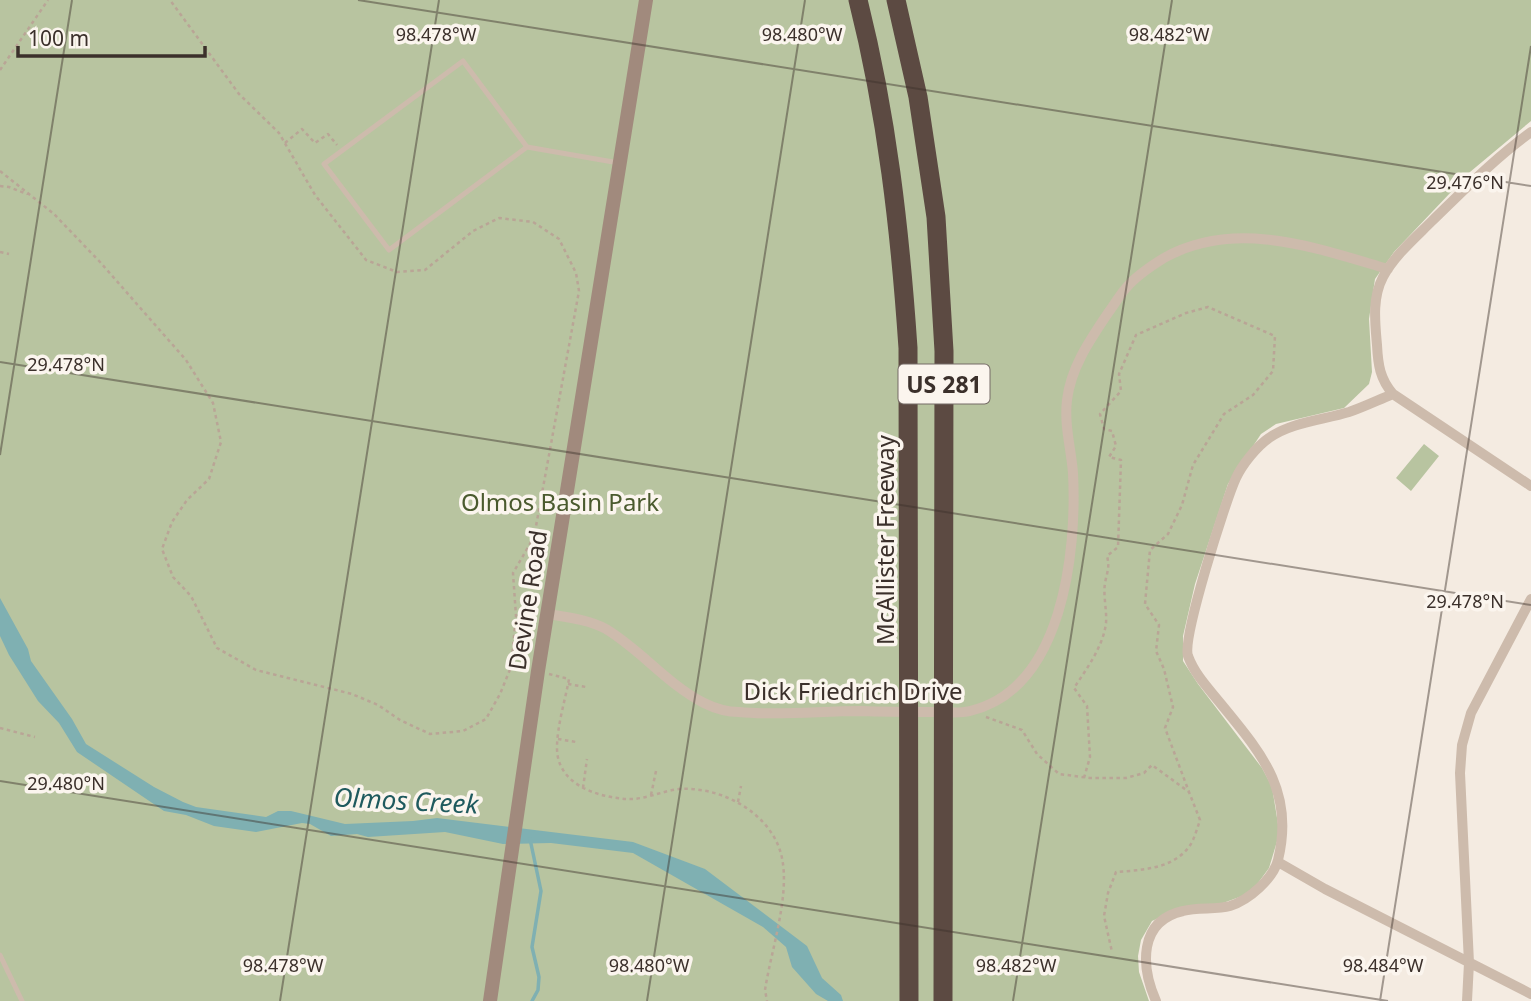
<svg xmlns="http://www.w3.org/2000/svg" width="1531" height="1001" font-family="'Noto Sans',sans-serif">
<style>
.green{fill:#b8c4a0}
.water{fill:#7fb0b2}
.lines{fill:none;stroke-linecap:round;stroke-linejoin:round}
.stream{stroke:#7fb0b2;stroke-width:3.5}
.path{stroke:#b9a596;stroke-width:2.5;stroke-dasharray:3.5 3.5;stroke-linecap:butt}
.lane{stroke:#cdbbac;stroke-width:5}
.street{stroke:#cdbbac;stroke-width:10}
.secondary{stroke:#a18a7d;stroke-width:14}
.highway{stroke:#5c4a42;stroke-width:19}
.ticks{fill:none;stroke:#3b302b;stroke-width:2;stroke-opacity:0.45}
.labels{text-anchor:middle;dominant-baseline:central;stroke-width:7;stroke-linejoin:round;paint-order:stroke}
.shield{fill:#fbf5ee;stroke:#756b66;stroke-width:2}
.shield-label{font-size:23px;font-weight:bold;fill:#3b302b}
.park-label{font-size:24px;fill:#4a5a2e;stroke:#fbf5ee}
.street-label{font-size:24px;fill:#3b302b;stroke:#fbf5ee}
.water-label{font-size:26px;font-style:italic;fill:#1f5a5e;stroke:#fbf5ee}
.ticks-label{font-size:18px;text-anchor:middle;fill:#3b302b;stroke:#fbf5ee;stroke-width:7;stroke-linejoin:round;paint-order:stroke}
</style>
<rect width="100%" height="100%" fill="#f4ebe1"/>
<path class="green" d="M 0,0 L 1531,0 L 1531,121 L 1470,172 L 1394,252 L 1375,279 L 1369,319 L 1372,372 L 1369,384 L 1344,408 L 1276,424 L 1261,434 L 1228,484 L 1195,584 L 1183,636 L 1183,661 L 1198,684 L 1262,768 L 1272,787 L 1278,824 L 1278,838 L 1269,868 L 1258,883 L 1245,895 L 1223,903 L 1176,910 L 1152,921 L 1141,940 L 1138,956 L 1139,972 L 1149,1001 L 0,1001 Z
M 1424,444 L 1439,456 L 1411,491 L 1396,478 Z"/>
<path class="water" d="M 0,598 L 28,649 L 31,661 L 72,719 L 86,744 L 154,787 L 183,802 L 196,807 L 266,817 L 278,811 L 291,811 L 345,824 L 413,821 L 437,818 L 633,842 L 705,869 L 807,946 L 822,978 L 841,995 L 843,1001 L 828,1001 L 816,994 L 792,967 L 786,947 L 763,927 L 633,853 L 551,843 L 503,844 L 445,832 L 368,837 L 357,834 L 331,836 L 310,824 L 302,823 L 256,832 L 214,826 L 186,815 L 164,811 L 77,752 L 59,723 L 38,701 L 9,655 L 0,636 Z"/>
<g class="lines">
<path class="stream" d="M 530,839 L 541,891 L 532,947 L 539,977 L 538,990 L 532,1001"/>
<path class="path" d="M 0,70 L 48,0
M 285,143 L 302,129 L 315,143 L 328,134 L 337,145
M 0,171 L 54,214 L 100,262 L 186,360 L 213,403 L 221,442 L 209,479 L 187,500 L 172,522 L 162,549 L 173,577 L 191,596 L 217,648 L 256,670 L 352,694 L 378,705 L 400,720 L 430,734 L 463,731 L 486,719 L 500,694 L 511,667 L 516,616 L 513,573 L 534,537 L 579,291 L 576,273 L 559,239 L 533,222 L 499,218 L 473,231 L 425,270 L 397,272 L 366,260 L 315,195 L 279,133 L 239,94 L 170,0
M 0,186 L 9,187 L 27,194
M 0,252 L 9,254
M 511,667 L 525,669
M 549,674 L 569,679 C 565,701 557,726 557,748 C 557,784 596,797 627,799 C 644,800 662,791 679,789 C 722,786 773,814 782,858 C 790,896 771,951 765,990 L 767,1001
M 568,684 L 586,687
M 986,717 L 1022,730 L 1037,754 L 1059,774 L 1090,778 L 1126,778 L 1144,773 L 1152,765 L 1189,792 L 1200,820 C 1197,829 1194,840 1189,847 C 1172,869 1142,870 1116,872 L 1108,893 L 1104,916 L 1112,952
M 0,728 L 35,737
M 558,739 L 576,742
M 1084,778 L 1090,757 L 1087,706 L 1074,688 C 1087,668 1103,647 1106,623 C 1107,610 1103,596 1105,583 C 1107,572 1110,568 1107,556 L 1118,547 L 1121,460 L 1109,457 L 1116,446 L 1112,431 L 1104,429 L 1100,414 L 1121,391 L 1119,374 L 1136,335 L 1186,313 L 1208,307 L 1275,336 L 1273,371 L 1253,395 L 1224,414 L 1193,465 L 1182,505 L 1168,534 L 1150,550 L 1145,604 L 1159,625 L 1156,651 L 1164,669 L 1173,707 L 1165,728 L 1189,792
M 583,788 L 587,759
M 651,795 L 656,771
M 738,802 L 741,786"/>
<path class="lane" d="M 527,147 L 389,250 L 324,164 L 463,61 L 527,147 L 619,163
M 0,955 L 22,1001"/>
<path class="street" d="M 1531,132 C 1495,158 1464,190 1432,221 C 1415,238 1394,256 1383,277 C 1372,298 1375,322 1377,345 C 1378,365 1380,379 1393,394 L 1531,486
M 548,614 C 567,617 590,620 606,629 C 641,650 667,684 704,703 C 714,708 727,712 739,712 C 779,716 820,711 861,711 C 885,712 909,712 934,712 C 946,712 959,714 970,711 C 1063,689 1077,552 1073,473 C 1071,448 1064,425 1067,400 C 1071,367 1090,340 1108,313 C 1114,305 1119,296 1126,288 C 1136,276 1151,266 1164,258 C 1236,218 1316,248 1388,269
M 1278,862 L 1325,889 L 1531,994
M 1156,1001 C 1141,967 1138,921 1183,911 C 1198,907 1216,910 1230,906 C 1249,900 1273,879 1278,860 C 1295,791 1261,753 1221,704 C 1209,689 1195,675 1188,656 C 1182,638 1225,502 1236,478 C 1242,465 1257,446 1269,438 C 1291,422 1323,420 1349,412 C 1364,407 1378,400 1393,394
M 1467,1001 L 1469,963 L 1460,773 L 1462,745 L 1471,713 L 1531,599"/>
<path class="secondary" d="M 490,1001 L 538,671 L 646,0"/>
<path class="highway" d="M 858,0 C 887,115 900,230 908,348 L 909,1001
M 896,0 L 918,97 L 936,217 L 944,351 L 943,1001"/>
</g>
<path class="ticks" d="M 358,0 L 1531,186M 0,362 L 1531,605M 0,455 L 72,0M 0,781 L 1388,1001M 280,1001 L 439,0M 647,1001 L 805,0M 1013,1001 L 1172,0M 1380,1001 L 1531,46"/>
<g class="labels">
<rect class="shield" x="898.5" y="364.5" width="91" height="39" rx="5"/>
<g class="shield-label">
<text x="944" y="384">US 281</text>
</g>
<g class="park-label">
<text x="560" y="501">Olmos Basin Park</text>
</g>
<g class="street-label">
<text transform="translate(884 540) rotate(-90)">McAllister Freeway</text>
<text transform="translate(527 600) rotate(-81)">Devine Road</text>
<text x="853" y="690">Dick Friedrich Drive</text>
</g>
<g class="water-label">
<text transform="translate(406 800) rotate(3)">Olmos Creek</text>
</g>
</g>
<g class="ticks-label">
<text x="436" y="41">98.478°W</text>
<text x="802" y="41">98.480°W</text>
<text x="1169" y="41">98.482°W</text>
<text x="1465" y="189">29.476°N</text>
<text x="66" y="371">29.478°N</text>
<text x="1465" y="608">29.478°N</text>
<text x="66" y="790">29.480°N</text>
<text x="283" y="972">98.478°W</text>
<text x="649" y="972">98.480°W</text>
<text x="1016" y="972">98.482°W</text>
<text x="1383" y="972">98.484°W</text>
</g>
<path d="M18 46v10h187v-10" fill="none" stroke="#3b302b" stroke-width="3.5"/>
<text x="28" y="46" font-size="21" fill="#3b302b" stroke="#fbf5ee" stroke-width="5" paint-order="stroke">100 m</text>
</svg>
